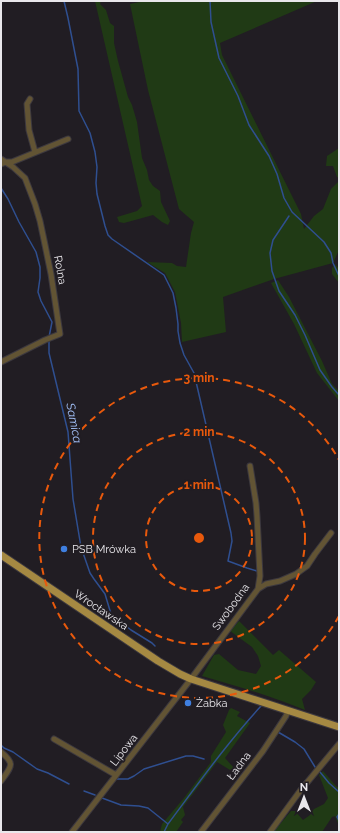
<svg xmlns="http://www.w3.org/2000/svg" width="340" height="833" font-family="Raleway,sans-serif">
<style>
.green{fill:#203a15}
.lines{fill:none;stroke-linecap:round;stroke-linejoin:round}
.stream{stroke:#2f4f90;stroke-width:1.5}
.minor-casing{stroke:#3d393f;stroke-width:7}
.major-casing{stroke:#3d393f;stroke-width:9}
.minor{stroke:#625434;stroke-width:5}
.major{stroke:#a58942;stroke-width:7}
.ring{fill:none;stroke:#e8590c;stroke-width:2;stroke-dasharray:7 5}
.shop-dot{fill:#3f7fe0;stroke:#211d23;stroke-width:1.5}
.labels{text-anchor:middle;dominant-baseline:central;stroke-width:4;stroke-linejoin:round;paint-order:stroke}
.street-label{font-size:11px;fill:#e9e7eb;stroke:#211d23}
.poi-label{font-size:11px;fill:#e9e7eb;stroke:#211d23;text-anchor:start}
.water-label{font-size:12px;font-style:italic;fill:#a4c2fa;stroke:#211d23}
.centre{fill:#e8590c;stroke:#211d23;stroke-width:2}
.ring-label{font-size:12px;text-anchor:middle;font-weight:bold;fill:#e8590c;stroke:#211d23;stroke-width:4;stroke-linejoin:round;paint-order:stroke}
</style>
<rect width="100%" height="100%" fill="#211d23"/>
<path class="green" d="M 95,1 L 101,1 L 100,4 L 106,10 L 110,23 L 114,26 L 114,43 L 118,61 L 128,97 L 132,105 L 137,122 L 142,158 L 147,170 L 149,180 L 153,186 L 160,191 L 161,202 L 170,221 L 168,225 L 162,222 L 153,215 L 124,223 L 119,222 L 117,217 L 137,211 L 142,206 Z
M 144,1 L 317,1 L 220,43 L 222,55 L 301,214 L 304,229 L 314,216 L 323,209 L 331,189 L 339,181 L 339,250 L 333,263 L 274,279 L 223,297 L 226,332 L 182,342 L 181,323 L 175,292 L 165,273 L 147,262 L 172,263 L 177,266 L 186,267 L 191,233 L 194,222 L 179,209 L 148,90 L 130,4 Z
M 339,148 L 339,178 L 337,177 L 333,166 L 326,166 L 327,156 Z
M 335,264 L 339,269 L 339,283 L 332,274 L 332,268 Z
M 278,280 L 289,297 L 322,361 L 332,384 L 339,391 L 339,401 L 317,373 L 294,324 L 271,283 Z
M 239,621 L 273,655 L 279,650 L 316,682 L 311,690 L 302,699 L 305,710 C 271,696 237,686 202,676 L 214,655 L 219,654 L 238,670 L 256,674 L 261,666 L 258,656 L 252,647 L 230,631 Z
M 231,708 L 240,712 L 237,716 L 250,723 L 225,758 L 234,768 L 230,770 L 217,762 L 183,807 L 185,815 L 181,820 L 183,822 L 176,832 L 160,832 L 162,824 L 184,798 L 211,762 L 211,756 L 226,732 L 223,725 L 229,710 Z
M 323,771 L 336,786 L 339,788 L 339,826 L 335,816 L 332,817 L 322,832 L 275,832 L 275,830 L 291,811 L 295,811 L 303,820 L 310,815 L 314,809 L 324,804 L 328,798 L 319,775 Z"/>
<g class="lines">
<path class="stream" d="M 64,1 L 68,18 L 78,69 L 79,111 L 90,133 L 95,152 L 97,167 L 96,183 L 97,194 L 105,226 L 108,235 L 112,239 L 164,275 L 173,293 L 176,308 L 178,324 L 178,331 L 180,343 L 184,355 L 194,373 L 231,533 L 232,541 L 228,561 L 247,568 L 257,571
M 210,1 L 211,22 L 219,58 L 238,96 L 249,125 L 269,156 L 277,174 L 284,198 L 292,212 L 324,242 L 331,253 L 333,263 L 339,276
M 1,188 L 8,199 L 19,222 L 36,252 L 40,267 L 40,278 L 38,292 L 41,301 L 52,322 L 49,337
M 289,216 L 273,240 L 270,253 L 272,271 L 279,291 L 295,315 L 305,335 L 320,370 L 332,387 L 339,395
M 49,341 L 49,353 L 68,432 L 73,499 L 81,547 L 90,573 L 94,579 L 105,594 L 111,614 L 131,630 L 152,643 L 155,646
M 278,732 L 295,742 L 304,749 L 315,767
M 1,745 L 4,748 L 13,752 L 37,769 L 48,773 L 69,784
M 320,772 L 329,783 L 339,792
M 117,779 L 128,779 L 134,776 L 144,769 L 186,756 L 193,756 L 204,759
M 84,791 L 95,795
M 102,798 L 121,805 L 139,806 L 148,808 L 168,824
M 339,814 L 337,817 L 339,821
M 164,832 L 168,824 C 198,784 227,743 261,706"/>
<g class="minor-casing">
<path id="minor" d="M 30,99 L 27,104 L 29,130 L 35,152
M 1,159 L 13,167 L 25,178 L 35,204 L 40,221 L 44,240 L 51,274 L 60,334 L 45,340 L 1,362
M 1,164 L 6,162 L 12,162 L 68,139
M 258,589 L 266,584 L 280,581 L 296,574 L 307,566 L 315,554 L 331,533
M 54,739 L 116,775
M 1,752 C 16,764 11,767 1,781
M 72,832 L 191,679 L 258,589 L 260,576 L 257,516 L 256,503 L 250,466
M 201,832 L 263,751 L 286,716 L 288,710
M 270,832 L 300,791 L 339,744"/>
</g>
<g class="major-casing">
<path id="major" d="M 1,555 L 158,661 L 180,674 L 191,679 L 339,727"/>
</g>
<use href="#minor" class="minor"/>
<use href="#major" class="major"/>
</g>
<g class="ring">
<circle cx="199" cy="538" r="53"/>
<circle cx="199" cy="538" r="106"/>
<path d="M339 616A160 160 0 1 1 339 460"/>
</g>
<g class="shop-dot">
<circle cx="64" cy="549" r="4"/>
<circle cx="188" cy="703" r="4"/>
</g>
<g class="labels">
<g class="street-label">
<text transform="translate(60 270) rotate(80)">Rolna</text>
<text transform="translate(231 607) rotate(-54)">Swobodna</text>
<text transform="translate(101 610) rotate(34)">Wrocławska</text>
<text transform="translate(124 750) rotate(-52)">Lipowa</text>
<text transform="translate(239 766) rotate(-53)">Ładna</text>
</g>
<g class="poi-label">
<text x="72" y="549">PSB Mrówka</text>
<text x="196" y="703">Żabka</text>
</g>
<g class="water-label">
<text transform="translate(74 423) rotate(79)">Samica</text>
</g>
</g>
<circle cx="199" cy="538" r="6" class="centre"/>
<g class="ring-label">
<text x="199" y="382">3 min</text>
<text x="199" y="436">2 min</text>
<text x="199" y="489">1 min</text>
</g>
<rect width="340" height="833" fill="none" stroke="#e9e7eb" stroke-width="4"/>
<g transform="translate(304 797)" stroke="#211d23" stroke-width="3" paint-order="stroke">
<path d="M0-3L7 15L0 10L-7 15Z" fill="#e9e7eb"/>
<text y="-6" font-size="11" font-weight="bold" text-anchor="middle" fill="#e9e7eb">N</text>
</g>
</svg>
